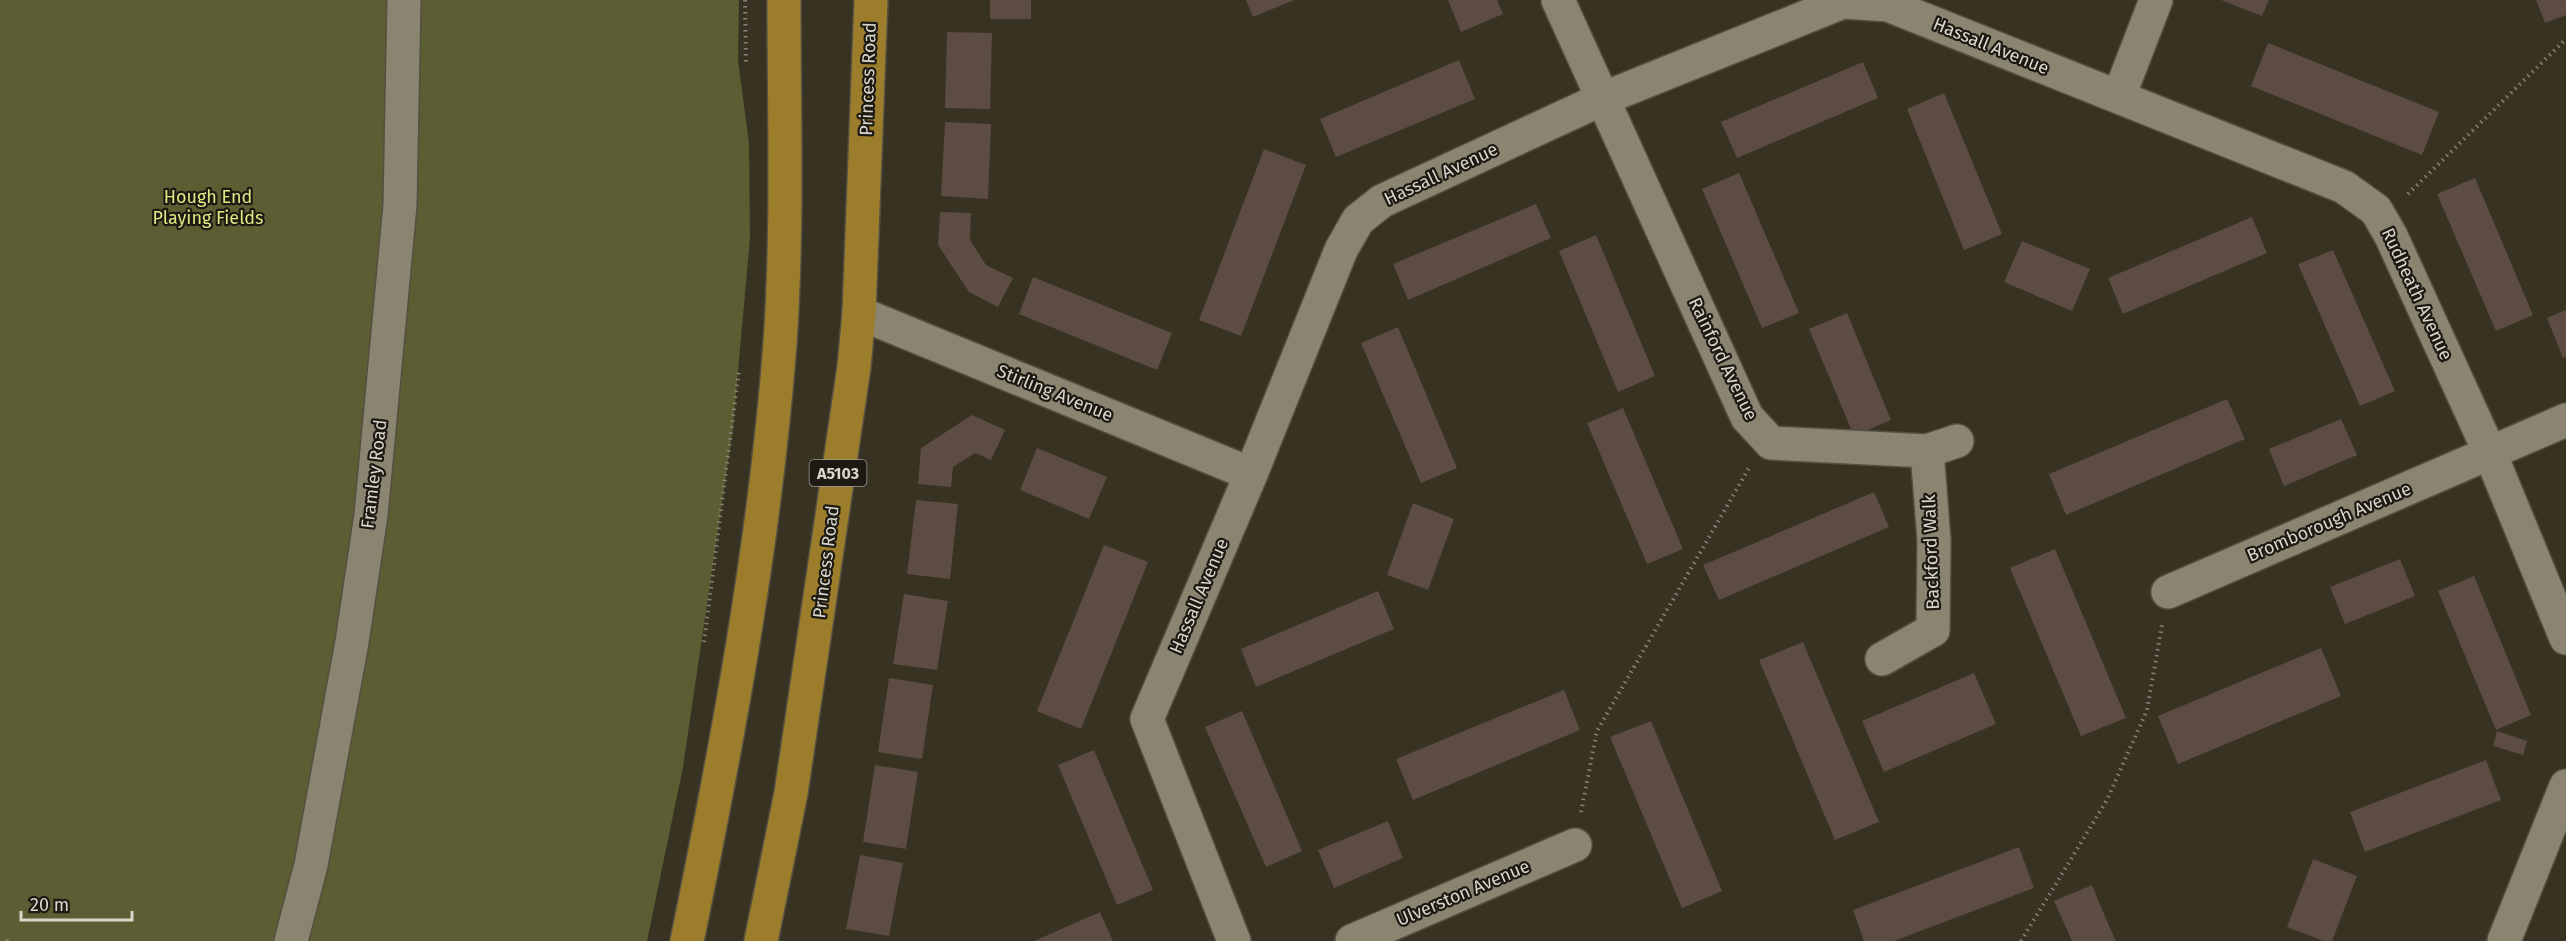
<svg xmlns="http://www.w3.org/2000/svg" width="2566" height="941" font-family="'Fira Sans',sans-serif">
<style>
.green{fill:#5a5e32}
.building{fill:#5c4c41}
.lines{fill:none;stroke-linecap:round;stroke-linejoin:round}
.street-casing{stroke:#534f41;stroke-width:36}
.highway-casing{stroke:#534f41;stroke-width:36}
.path{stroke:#888376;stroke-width:4;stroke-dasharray:1.5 4.5;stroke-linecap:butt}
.street{stroke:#8a8471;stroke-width:33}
.highway{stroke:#9c7d2c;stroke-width:33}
.labels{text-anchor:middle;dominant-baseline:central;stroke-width:4.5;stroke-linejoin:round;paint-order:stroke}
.shield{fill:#1d1a13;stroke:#a19e94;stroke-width:1.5}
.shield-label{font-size:16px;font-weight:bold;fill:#d9d6cc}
.street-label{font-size:18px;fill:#d9d6cc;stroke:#1d1a13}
.park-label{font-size:18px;fill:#dde882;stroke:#1d1a13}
</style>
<rect width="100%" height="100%" fill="#383222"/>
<path class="green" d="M 0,0 L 739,0 L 738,60 L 749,143 L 750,238 L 733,427 L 683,767 L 647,941 L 0,941 Z"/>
<path class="building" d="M 990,0 L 1031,0 L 1031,19 L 990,19 Z
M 1246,0 L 1294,0 L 1253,17 Z
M 1448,0 L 1497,0 L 1503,14 L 1461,32 Z
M 2221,0 L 2269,0 L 2262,16 Z
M 2536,0 L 2566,0 L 2566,15 L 2545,23 Z
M 947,32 L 992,33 L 990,109 L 945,108 Z
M 2268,43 L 2439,112 L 2422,155 L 2251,86 Z
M 1459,60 L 1475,99 L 1336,157 L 1320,119 Z
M 1863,62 L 1878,98 L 1737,158 L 1721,122 Z
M 1944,93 L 2002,234 L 1964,250 L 1907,109 Z
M 945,122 L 991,124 L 988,199 L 941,196 Z
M 1264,149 L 1306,165 L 1241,336 L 1199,320 Z
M 1739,173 L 1799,313 L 1762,328 L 1702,189 Z
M 2475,178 L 2533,315 L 2496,331 L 2437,194 Z
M 1536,204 L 1551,238 L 1408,300 L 1393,264 Z
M 940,212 L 971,213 L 970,240 L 986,265 L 1013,278 L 998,307 L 969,292 L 938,245 Z
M 2252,217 L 2267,253 L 2123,314 L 2108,278 Z
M 1596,235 L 1655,376 L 1618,392 L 1559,251 Z
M 2022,241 L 2090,269 L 2072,311 L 2004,282 Z
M 2333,250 L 2395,391 L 2360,406 L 2298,264 Z
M 1033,277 L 1172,333 L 1157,370 L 1019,314 Z
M 2566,310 L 2566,356 L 2563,358 L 2547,318 Z
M 1847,313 L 1891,420 L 1854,436 L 1809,329 Z
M 1398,327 L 1457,468 L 1421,483 L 1361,343 Z
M 2227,399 L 2245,439 L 2066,515 L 2049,474 Z
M 1623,408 L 1683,549 L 1647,564 L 1587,423 Z
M 972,415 L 1005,430 L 991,460 L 975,453 L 953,467 L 951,487 L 918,484 L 921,448 Z
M 2341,419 L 2357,455 L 2284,486 L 2269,449 Z
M 1037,448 L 1107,477 L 1089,519 L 1020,490 Z
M 1874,492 L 1889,527 L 1719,600 L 1703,565 Z
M 916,500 L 958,504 L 950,579 L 907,574 Z
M 1413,503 L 1454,519 L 1428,590 L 1387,575 Z
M 1104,545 L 1148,562 L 1081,729 L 1037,711 Z
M 2055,549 L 2126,718 L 2081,736 L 2010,568 Z
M 2400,559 L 2415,596 L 2345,624 L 2330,587 Z
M 2474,576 L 2531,715 L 2496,730 L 2438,591 Z
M 1378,591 L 1394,629 L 1256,687 L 1241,649 Z
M 904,594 L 948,601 L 937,670 L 893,664 Z
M 1803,642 L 1879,822 L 1835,840 L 1759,660 Z
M 2321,648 L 2341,696 L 2178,764 L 2158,716 Z
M 1974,673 L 1996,724 L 1884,772 L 1862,721 Z
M 889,678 L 933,685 L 922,759 L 878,752 Z
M 1564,690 L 1580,730 L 1413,800 L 1396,759 Z
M 1242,711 L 1302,851 L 1266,867 L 1205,727 Z
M 1651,721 L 1722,891 L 1682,908 L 1610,737 Z
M 2497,731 L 2527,741 L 2523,755 L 2493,746 Z
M 1094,750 L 1153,890 L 1117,905 L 1058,765 Z
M 2486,760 L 2501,800 L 2365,852 L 2350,812 Z
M 875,765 L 918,772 L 906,849 L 863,842 Z
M 1388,821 L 1403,858 L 1334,888 L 1318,850 Z
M 2019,847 L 2034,888 L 1894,941 L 1864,941 L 1853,910 Z
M 860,855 L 903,863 L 889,936 L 846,929 Z
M 2313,859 L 2357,876 L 2332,941 L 2323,941 L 2287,927 Z
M 2092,885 L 2106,919 L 2116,941 L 2072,941 L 2054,901 Z
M 1100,912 L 1113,941 L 1034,941 L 1066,927 Z"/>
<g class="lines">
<g class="street-casing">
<path id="street" d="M 1558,0 L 1747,417 L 1771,443 L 1927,451 L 1957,441
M 2119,96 L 2156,0
M 859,313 L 1251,474
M 2168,592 L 2566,420
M 1882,659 L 1933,630 L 1934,540 L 1927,451
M 291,941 L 311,865 L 352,642 L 371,515 L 400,205 L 404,0
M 1234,941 L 1147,719 L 1251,474 L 1341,250 L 1358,220 L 1382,201 L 1602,99 L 1843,2 L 1888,5 L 2344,187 L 2376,210 L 2391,236 L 2490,453 L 2566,638
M 1352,941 L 1575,845
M 2504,941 L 2566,786"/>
</g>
<g class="highway-casing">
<path id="highway" d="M 687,941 C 727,745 765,543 780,343 C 788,229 784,114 784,0
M 761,941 L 791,793 L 854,367 L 859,313 L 871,0"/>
</g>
<path class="path" d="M 745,0 L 746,66
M 2408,194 L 2566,39
M 704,642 L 739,370
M 1581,812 L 1597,731 L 1749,468
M 7,941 L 8,937
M 2021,941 L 2107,800 L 2147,710 L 2162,625"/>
<use href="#street" class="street"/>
<use href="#highway" class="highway"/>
</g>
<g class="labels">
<rect class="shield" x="809.5" y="460" width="57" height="26" rx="4.5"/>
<g class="shield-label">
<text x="838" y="473">A5103</text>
</g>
<g class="street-label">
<text transform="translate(1991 46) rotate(22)">Hassall Avenue</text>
<text transform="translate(868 79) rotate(-88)">Princess Road</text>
<text transform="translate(1441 174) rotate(-25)">Hassall Avenue</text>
<text transform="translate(2417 294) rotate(65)">Rudheath Avenue</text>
<text transform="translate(1723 359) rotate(64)">Rainford Avenue</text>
<text transform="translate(1055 393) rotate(22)">Stirling Avenue</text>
<text transform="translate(374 474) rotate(-83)">Framley Road</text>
<text transform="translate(2329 522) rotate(-23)">Bromborough Avenue</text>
<text transform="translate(1931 552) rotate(-92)">Backford Walk</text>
<text transform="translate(826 562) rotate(-83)">Princess Road</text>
<text transform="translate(1199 596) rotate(-67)">Hassall Avenue</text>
<text transform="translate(1463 893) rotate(-23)">Ulverston Avenue</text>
</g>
<g class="park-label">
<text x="208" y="197">Hough End<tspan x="208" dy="21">Playing Fields</tspan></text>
</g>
</g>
<path d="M21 911v9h111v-9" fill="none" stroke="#d9d6cc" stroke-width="3"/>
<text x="30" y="911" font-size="18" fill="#d9d6cc" stroke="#1d1a13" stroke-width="4.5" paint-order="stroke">20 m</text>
</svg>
